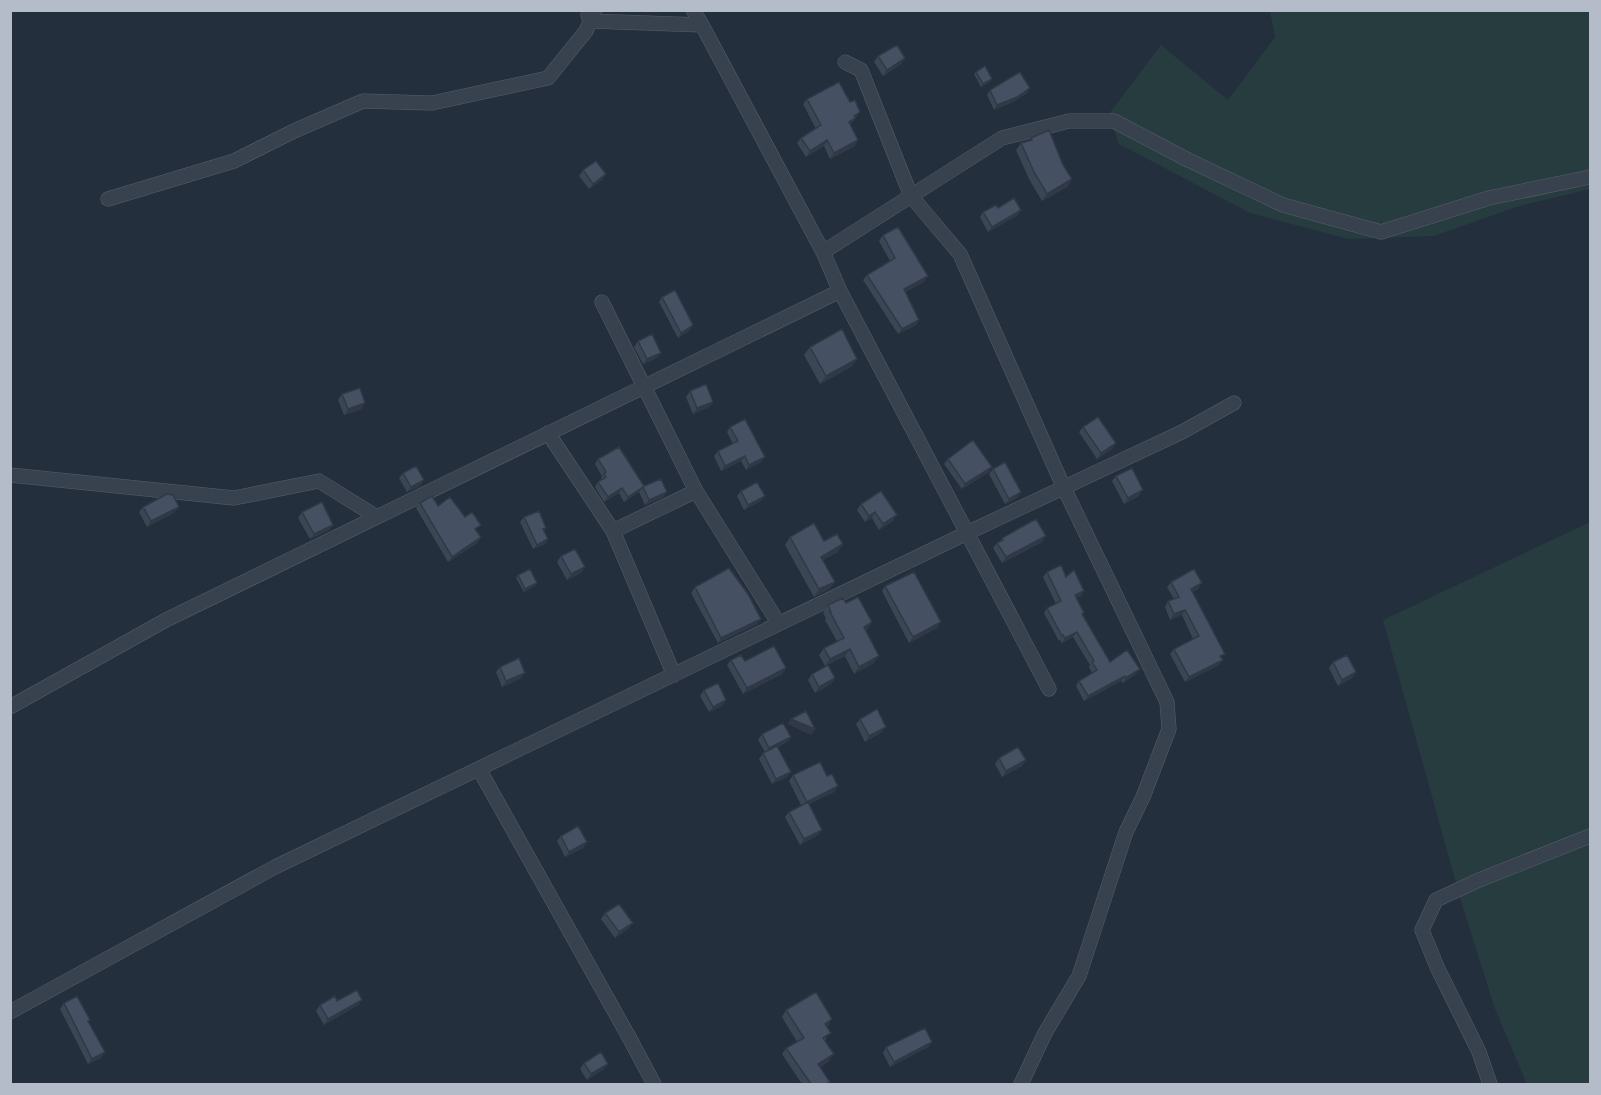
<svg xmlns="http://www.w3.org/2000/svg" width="1601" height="1095" font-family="'PT Sans Narrow',sans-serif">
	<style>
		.green { fill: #263c3f }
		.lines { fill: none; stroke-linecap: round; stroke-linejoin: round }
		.minor-casing { stroke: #565f6c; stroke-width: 15 }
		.minor { stroke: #38414e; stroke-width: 14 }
		.wall { fill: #3b4654 }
		.shaded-wall { fill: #303945 }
		.building { fill: #455162; stroke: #303945; stroke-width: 1.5 }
	</style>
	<rect width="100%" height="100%" fill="#242f3e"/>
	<path class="green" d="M1270,11H1590V189L1516,207L1434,236L1348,239L1250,213L1119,144L1109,114L1161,45L1228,100L1275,37Z
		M1590,522V1084H1527L1495,1009L1461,901L1383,620Z"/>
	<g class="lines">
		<g class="minor-casing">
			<path id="minor" d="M693,10L702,25
				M588,15L590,21L702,25L823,252
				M845,62L861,70L911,196L960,254L1064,488L1167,702L1169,729L1143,797L1126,832L1079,976L1045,1033L1021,1084
				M108,199L234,161L294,131L363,101L432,103L548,78L586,31L595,10
				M840,291L1049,689
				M548,433L613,531L696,491L602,302
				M10,475L234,498L319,481L377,517
				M696,491L779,624
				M613,531L674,675
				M10,707L166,620L840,291L823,252L1002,138L1069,121H1114L1188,160L1283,205L1381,232L1489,198L1590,177
				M479,769L630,1039L654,1084
				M10,1012L275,867L967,533L1182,432L1234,403
				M1490,1084L1479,1052L1437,967L1422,930L1436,900L1479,880L1590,836"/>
		</g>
		<use href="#minor" class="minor"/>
	</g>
	<path class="wall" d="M878,56L905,58L901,64L883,76L874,62Z
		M976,72L992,79L990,82L981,87L974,74Z
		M1030,88L1027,93L1013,102L994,110L987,95L990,90Z
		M807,99L856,118L850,125L855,146L830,159L824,146L806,157L797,143L801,138L816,129L803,104Z
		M1031,138L1063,165L1072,179L1067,187L1042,201L1029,179L1016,150L1021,143L1030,140Z
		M583,170L606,174L602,180L589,189L579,176Z
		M998,208L1021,210L1018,215L988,232L980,217L983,212Z
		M883,235L924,282L905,292L919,320L916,325L898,334L863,280L867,275L890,261L879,241Z
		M662,297L690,330L678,338L659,302Z
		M638,341L661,353L657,358L643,364L634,347Z
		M810,347L857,359L851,367L820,384L804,355Z
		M690,391L713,402L709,407L693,414L686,397Z
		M342,394L362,409L344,415L338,400Z
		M730,427L761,462L746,470L741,461L721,471L714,456L718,451L733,444L727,432Z
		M1083,427L1116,443L1112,449L1097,459L1079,432Z
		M598,459L644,486L667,492L663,497L645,505L639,492L624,502L619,493L604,502L595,487L598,482L601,480V479L602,476L595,464Z
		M948,459L992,467L989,472L962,489L944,464Z
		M993,469L1017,498L1005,504L989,474Z
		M403,473L420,486L407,492L399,478Z
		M1116,476L1139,496L1124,504L1112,481Z
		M741,491L761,501L744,510L737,496Z
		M420,503L438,506L477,531L481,537L477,543L448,562L416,508Z
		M861,504L893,521L879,530L872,518L865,522L857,510Z
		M143,507L175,512L147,527L139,512Z
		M302,512L333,525L329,530L310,539L298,518Z
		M524,517L544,531L548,539L545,544L533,549L520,522Z
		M790,537L824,541L838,552L823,560L835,582L829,589L814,597L785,545Z
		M1002,538L1042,542L1002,563L993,548L997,543L1000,541Z
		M561,556L585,567L581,573L567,580L557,562Z
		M1047,572L1066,577L1084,591L1081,596L1076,598L1084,613L1083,615L1110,662L1136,674L1123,683L1121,681L1084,701L1076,686L1079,681L1092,673L1089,667L1090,665L1073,637L1062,643L1060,640L1059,641L1044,613L1047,608L1056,604L1043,577Z
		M518,575L537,583L535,586L524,592L516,578Z
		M1171,582L1198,589L1193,592L1222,658L1219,665L1185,682L1170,654L1174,649L1193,639L1182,615L1170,620L1165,607L1168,601L1174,599L1167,587Z
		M885,586L937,628L909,643L882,591Z
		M695,587L757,624L718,643L691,593Z
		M846,603L867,630H866L874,663L854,674L845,656L825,666L819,655L824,648L837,641L825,620L826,618L823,613L828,605Z
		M731,660L786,668L782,674L743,694L727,665Z
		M1333,662L1352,678L1338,686L1329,668Z
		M500,667L521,678L502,687L496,672Z
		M812,674L835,678L831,684L815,693L808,680Z
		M704,690L726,700L722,706L709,712L700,696Z
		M860,719L882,732L865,742L856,724Z
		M762,734L791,737L787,742L778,747L787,777L772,784L759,759L763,753L765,752L758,740Z
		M999,758L1026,760L1022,766L1002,777L995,764Z
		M793,775L827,776L838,786L834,792L809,804L822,830L818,835L800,845L785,817L789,812L801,805L789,781Z
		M561,836L583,848L565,857L557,841Z
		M605,913L629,928L615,938L601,919Z
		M362,1000L358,1005L324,1025L316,1011L320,1005L337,1001Z
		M64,1003L88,1023L101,1058L88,1064L60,1009Z
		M786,1010L828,1026L827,1027L826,1040L825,1041L829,1061L820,1067L828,1084H802L782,1054L786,1048L797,1042L782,1017Z
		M932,1042L928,1047L890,1067L883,1053L886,1047Z
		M584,1063L604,1069L587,1080L580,1069Z"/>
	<path class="shaded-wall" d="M905,58L901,64L883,76L887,70Z
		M992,79L990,82L981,87L983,84Z
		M1030,88L1027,93L1013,102L994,110L997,105Z
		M860,112L851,124L845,127L854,116Z
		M827,140L824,146L806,157L810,151Z
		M858,140L855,146L830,159L834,153Z
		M606,174L602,180L589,189L593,184Z
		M1072,179L1067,187L1042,201L1047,194Z
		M1021,210L1018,215L988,232L992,227Z
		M928,276L924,282L900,295L904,289Z
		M919,320L916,325L898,334L902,329Z
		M693,325L690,330L678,338L681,333Z
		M661,353L657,358L643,364L647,359Z
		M857,359L851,367L820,384L826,376Z
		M713,402L709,407L693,414L697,408Z
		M365,403L362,409L344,415L348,409Z
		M1116,443L1112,449L1097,459L1101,453Z
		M745,456L741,461L721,471L725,466Z
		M765,457L761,462L746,470L749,465Z
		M992,467L989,472L962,489L965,484Z
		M424,480L420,486L407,492L411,487Z
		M643,487L639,492L624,502L628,497Z
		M622,488L619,493L604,502L608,497Z
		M1143,490L1139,496L1124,504L1128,498Z
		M667,492L663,497L645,505L649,500Z
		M1021,492L1017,498L1005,504L1009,499Z
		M765,496L761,501L744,510L748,505Z
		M179,507L175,512L147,527L151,521Z
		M875,512L872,518L865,522L869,516Z
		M897,515L893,521L879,530L883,524Z
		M333,525L329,530L310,539L314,534Z
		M1046,536L1042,542L1002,563L1006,557Z
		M481,537L477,543L448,562L452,557Z
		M548,539L545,544L533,549L537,545Z
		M843,544L838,552L815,564L821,557Z
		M585,567L581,573L567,580L571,574Z
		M835,582L829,589L814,597L819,589Z
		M537,583L535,586L524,592L525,589Z
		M1202,583L1198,589L1187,595L1191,589Z
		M1084,591L1081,596L1071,600L1075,595Z
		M1185,610L1182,615L1170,620L1174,614Z
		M761,619L757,624L718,643L721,638Z
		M872,622L867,630L859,634L864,627Z
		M941,622L937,628L909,643L913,637Z
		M1077,632L1073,637L1062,643L1065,638Z
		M850,649L845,656L825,666L830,659Z
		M879,656L874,663L854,674L859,667Z
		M1223,660L1219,665L1185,682L1189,677Z
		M786,668L782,674L743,694L747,688Z
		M1140,669L1136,674L1123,683L1126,678Z
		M1356,672L1352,678L1338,686L1342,680Z
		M525,673L521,678L502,687L506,681Z
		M1125,676L1121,681L1084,701L1088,696Z
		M835,678L831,684L815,693L819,687Z
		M726,700L722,706L709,712L713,707Z
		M791,719L815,729L811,735L787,724Z
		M886,727L882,732L865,742L869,736Z
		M791,737L787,742L765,753L769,748Z
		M1026,760L1022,766L1002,777L1006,771Z
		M791,772L787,777L772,784L776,779Z
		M838,786L834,792L803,807L807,802Z
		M822,830L818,835L800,845L804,839Z
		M587,842L583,848L565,857L569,852Z
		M633,923L629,928L615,938L619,932Z
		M362,1000L358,1005L324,1025L328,1019Z
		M832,1019L828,1026L820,1031L825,1024Z
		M932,1042L928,1047L890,1067L894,1062Z
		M105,1052L101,1058L88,1064L92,1059Z
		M834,1054L829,1061L814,1071L818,1064Z
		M608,1064L604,1069L587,1080L591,1074Z"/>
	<path class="building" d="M897,45L905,58L887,70L878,56Z
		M985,66L992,79L983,84L976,72Z
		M1020,72L1030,88L1017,97L997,105L990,90Z
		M839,82L850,102L855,100L860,112L854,116L855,118L849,122L858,140L834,153L827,140L810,151L801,138L821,125L807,99Z
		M1049,130L1063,165L1072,179L1047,194L1034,172L1021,143L1032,140L1031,138Z
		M596,161L606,174L593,184L583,170Z
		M1014,198L1021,210L992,227L983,212L996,205L998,208Z
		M898,227L928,276L904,289L919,320L902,329L867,275L895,258L883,235Z
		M675,290L693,325L681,333L662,297Z
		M842,329L857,359L826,376L810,347Z
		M652,334L661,353L647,359L638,341Z
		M706,384L713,402L697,408L690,391Z
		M360,388L365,403L348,409L342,394Z
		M1098,417L1116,443L1101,453L1083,427Z
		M745,419L765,457L749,465L745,456L725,466L718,451L738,441L730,427Z
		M973,440L992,467L965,484L948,459Z
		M619,447L644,486L661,479L667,492L649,500L643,487L628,497L622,488L608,497L598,482L606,477L604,474L606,472L598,459Z
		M1005,462L1021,492L1009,499L993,469Z
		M416,466L424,480L411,487L403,473Z
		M1132,468L1143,490L1128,498L1116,476Z
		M757,482L765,496L748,505L741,491Z
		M881,491L897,515L883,524L875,512L869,516L861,504Z
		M167,494L173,495L179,507L151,521L143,507Z
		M432,496L438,506L450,497L465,517L472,512L481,525L475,529L481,537L452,557L420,503Z
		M322,502L333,525L314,534L302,512Z
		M539,511L546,528L543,529L548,539L537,545L524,517Z
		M1036,519L1046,536L1006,557L997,543L1003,540L1002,538Z
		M814,523L824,541L837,534L843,544L821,557L835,582L819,589L790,537Z
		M575,549L585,567L571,574L561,556Z
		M1061,565L1066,577L1074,570L1084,591L1075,595L1084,613L1082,614L1110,662L1127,650L1140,669L1126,678L1125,676L1088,696L1079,681L1097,670L1092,662L1094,661L1077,632L1065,638L1063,635L1062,636L1047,608L1061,601L1047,572Z
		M729,568L748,594L761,619L721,638L695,587Z
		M530,569L537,583L525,589L518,575Z
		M1194,569L1202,583L1191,589L1225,654L1220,656L1223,660L1189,677L1174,649L1199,636L1185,610L1174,614L1168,601L1179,597L1171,582Z
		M914,572L941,622L913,637L885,586Z
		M858,597L872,622L864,627L879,656L859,667L850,649L830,659L824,648L844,638L830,612H831L828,605L843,598L846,603Z
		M774,646L786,668L747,688L731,660L741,655L745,661Z
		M1347,655L1356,672L1342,680L1333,662Z
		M519,658L525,673L506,681L500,667Z
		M828,665L835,678L819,687L812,674Z
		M718,683L726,700L713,707L704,690Z
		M877,709L886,727L869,736L860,719Z
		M806,711L815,729L791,719Z
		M783,723L791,737L769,748L762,734Z
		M777,746L791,772L776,779L763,753Z
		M1018,747L1026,760L1006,771L999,758Z
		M820,762L827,776L832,774L838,786L807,802L793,775Z
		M808,802L822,830L804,839L789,812Z
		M578,826L587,842L569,852L561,836Z
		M619,904L633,923L619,932L605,913Z
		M357,990L362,1000L328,1019L320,1005L335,996L337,1001Z
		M816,992L832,1019L825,1024L831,1033L823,1038L834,1054L818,1064L830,1082L826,1084H811L786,1048L804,1038L786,1010Z
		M77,996L90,1020L88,1021L105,1052L92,1059L64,1003Z
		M925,1028L932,1042L894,1062L886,1047Z
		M601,1052L608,1064L591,1074L584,1063Z"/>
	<rect width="1601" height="1095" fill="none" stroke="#b4bcc9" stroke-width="24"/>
</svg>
